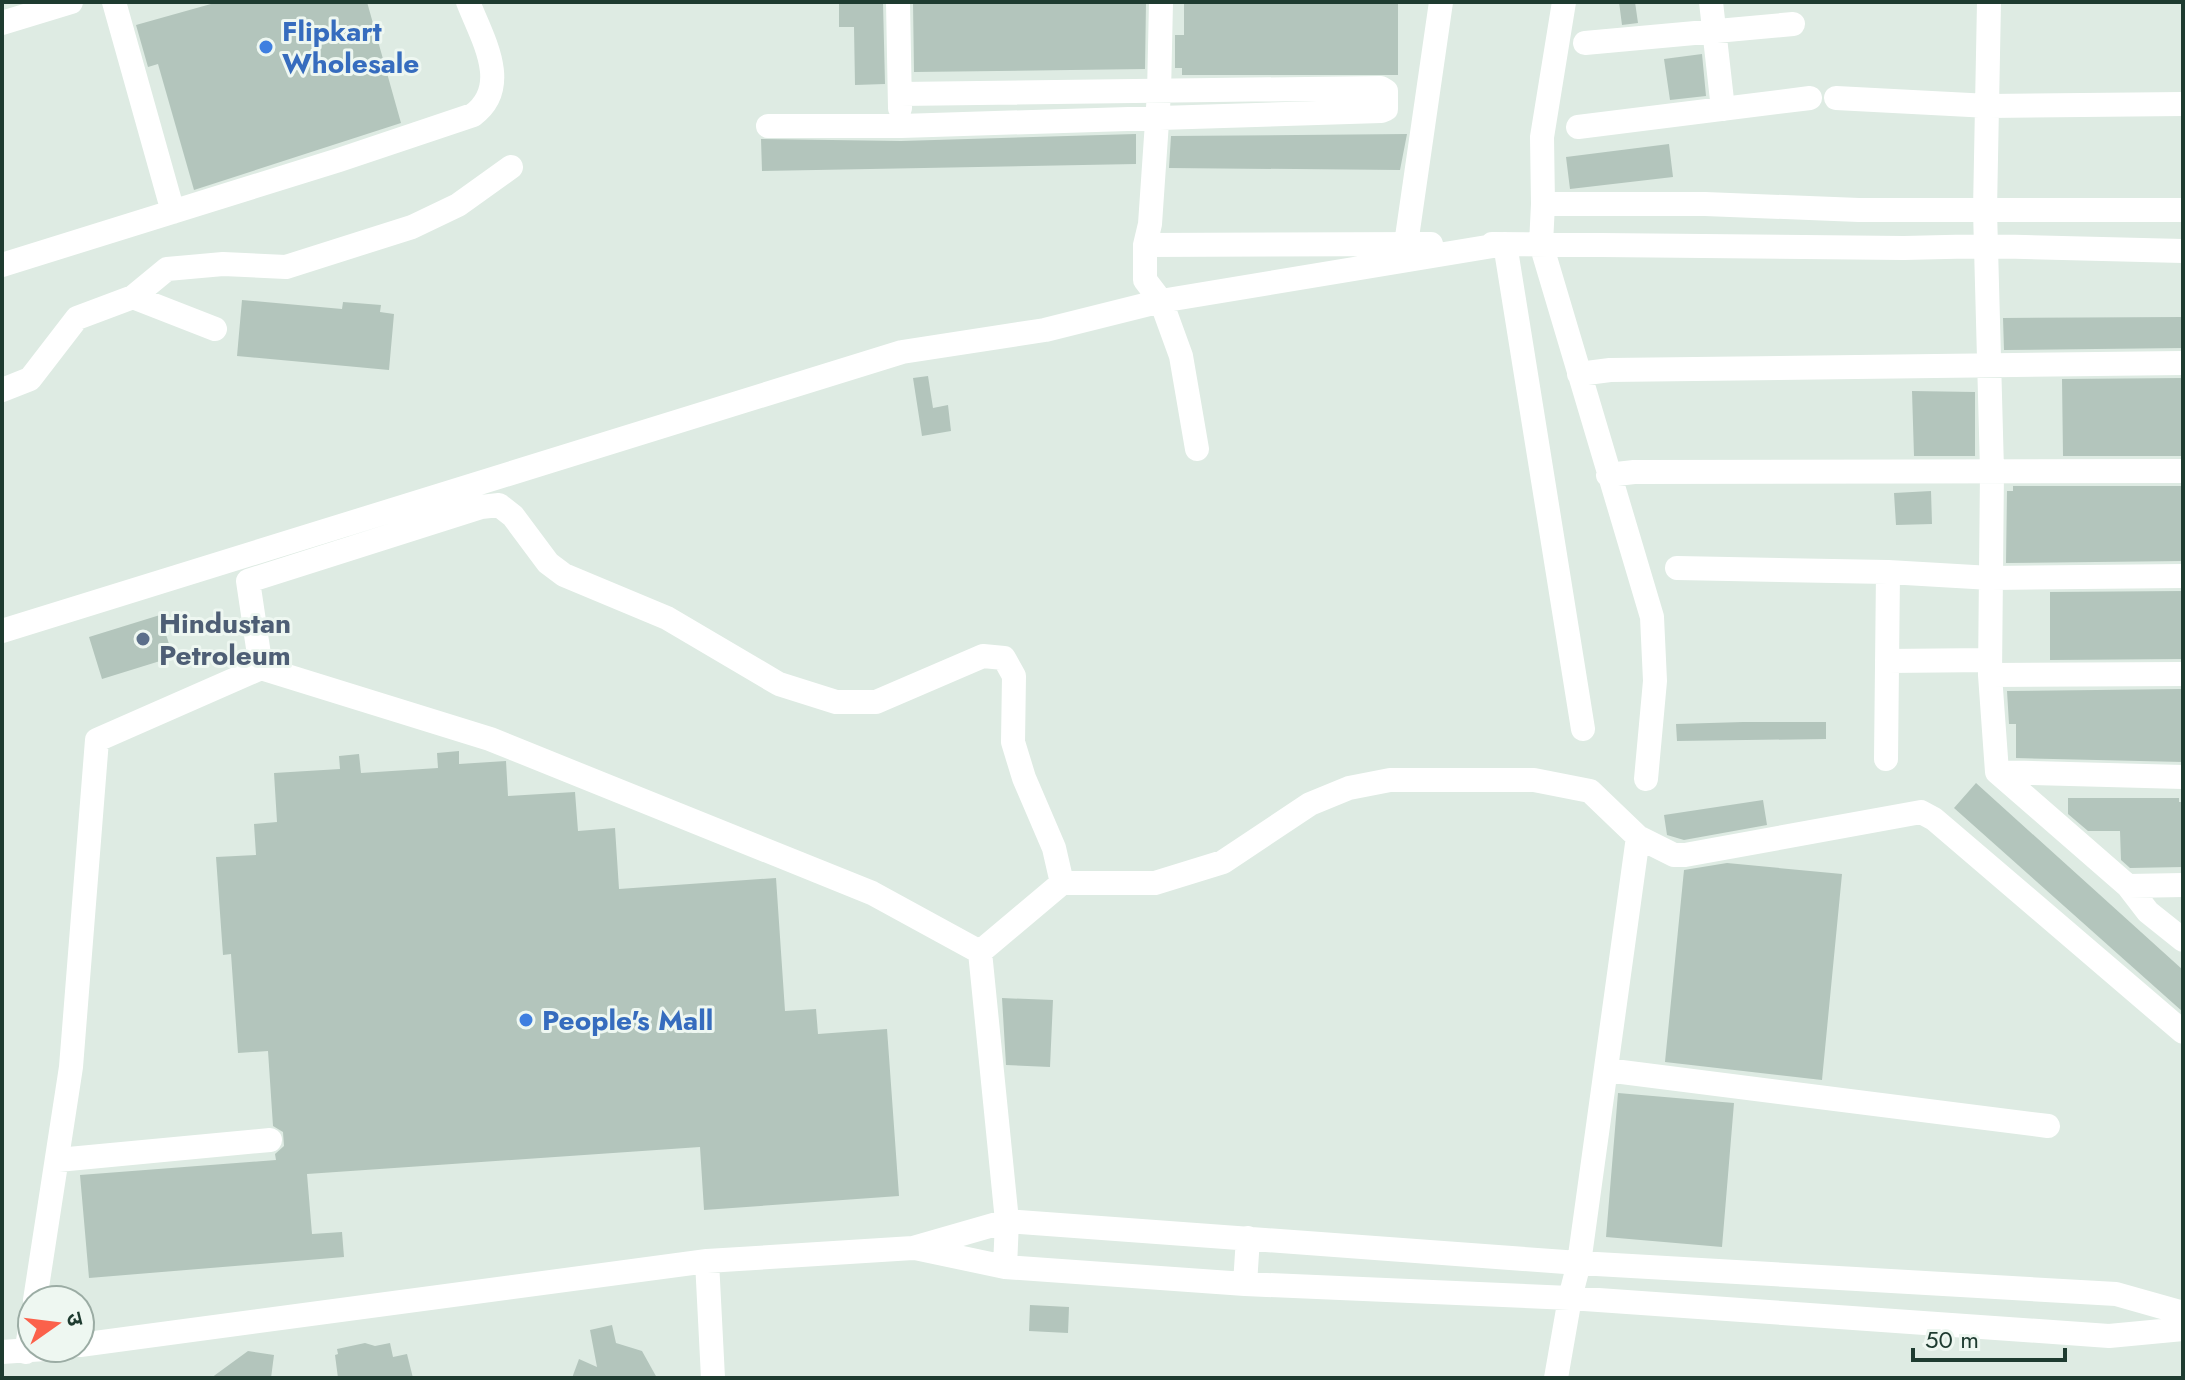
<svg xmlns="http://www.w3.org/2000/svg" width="2185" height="1380" font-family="Jost,'Noto Sans Devanagari',sans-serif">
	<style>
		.building { fill: #b3c5bc }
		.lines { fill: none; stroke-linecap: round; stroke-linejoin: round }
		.minor { stroke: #fff; stroke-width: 24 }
		.shop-dot { fill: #3f7fe0; stroke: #eef7f1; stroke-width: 3 }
		.service-dot { fill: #5c6f8a; stroke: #eef7f1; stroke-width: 3 }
		.labels { text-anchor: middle; stroke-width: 6; stroke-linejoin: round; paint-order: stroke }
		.shop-label { font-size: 28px; font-weight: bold; fill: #366cbe; stroke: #eef7f1; text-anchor: start }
		.service-label { font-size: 28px; font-weight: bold; fill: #4e5e75; stroke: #eef7f1; text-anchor: start }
	</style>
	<rect width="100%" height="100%" fill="#deebe3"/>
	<path class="building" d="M218,2H367L401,123L194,190L158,64L148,67L136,25Z
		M839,2H883L885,84L855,85L854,27H839Z
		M913,2H1146L1145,69L914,72Z
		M1184,2H1398V75H1182V68H1175V35H1184Z
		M1619,2H1635L1638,23L1622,25Z
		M1702,54L1706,96L1670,100L1664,59Z
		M1136,134V164L762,171L761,139L901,141Z
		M1407,134L1400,170L1169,168L1171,136Z
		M1669,144L1673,177L1570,189L1566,157Z
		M242,300L342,309L343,302L381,305L380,312L394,314L389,370L237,356Z
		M2183,317V348L2004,350L2003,318Z
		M928,376L933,408L948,405L951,431L922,436L913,378Z
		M2183,378V456H2063L2062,379Z
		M1912,391L1975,392V456H1914Z
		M2013,486H2183V561L2006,563L2007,491H2013Z
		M1931,491L1932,524L1896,525L1894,493Z
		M2183,591V659L2050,660V592Z
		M160,615L173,657L102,679L89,637Z
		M2183,689V762L2016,758V724H2009L2007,691Z
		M1743,722H1826V739L1677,741L1676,724Z
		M459,751V764L506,761L508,796L575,792L578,831L615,828L619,889L776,878L785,1011L816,1009L818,1034L887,1029L899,1196L704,1210L700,1147L307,1174L312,1234L342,1232L344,1257L89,1278L80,1175L276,1160L275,1154L284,1146L283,1132L273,1126L268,1051L238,1053L231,954L223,955L216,857L256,855L254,824L277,822L274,773L340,769L339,756L359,754L361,773L438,768L437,753Z
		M1976,783L2183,970V1012L1954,808Z
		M2068,798H2179V802H2183V867L2130,868L2121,860L2120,831H2088L2068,814Z
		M1763,800L1767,825L1684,840L1667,835L1664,815Z
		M1727,863L1842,874L1822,1080L1665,1062L1684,870Z
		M1002,998L1053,1000L1050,1067L1006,1065Z
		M1618,1093L1734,1103L1722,1247L1606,1237Z
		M1030,1305L1069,1307L1068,1333L1029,1331Z
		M612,1325L616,1343L642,1351L657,1378H572L579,1359L597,1367L590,1330Z
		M365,1343L375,1346L390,1343L393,1357L407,1354L413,1378H338L335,1355L338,1354L337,1349Z
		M248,1351L274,1355L271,1378H211Z"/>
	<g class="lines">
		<path class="minor" d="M114,2L173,212
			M898,2L900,108
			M1161,2L1159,93L1150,224L1145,245V280L1161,301L1181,356L1197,449
			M1564,2L1542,137L1543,204L1541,244L1652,617L1655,681L1646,779
			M1711,2L1723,109
			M1989,2L1985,210L1992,470L1990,675L1997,772L2128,886L2148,912L2183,940
			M2,23L71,2
			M1585,43L1793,24
			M1836,98L1989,106L2183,104
			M768,126H901L1381,111L1386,109V91L1381,88L900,94
			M1578,127L1810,98
			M1543,204H1705L1859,210H2183
			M1406,244L1441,2
			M1492,244L1904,248L1987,246L2183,251
			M1145,245L1431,244
			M2,265L339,160L473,115C512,86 482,38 468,2
			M133,297L215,329
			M1579,374L1610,370L2183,363
			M2,390L30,379L77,318L133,297L167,269L223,264L286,267L412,227L458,205L511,167
			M1608,475L1634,472L2183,471
			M1677,568L1888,572L1991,578L2183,576
			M2,631L902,352L1045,330L1161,301L1505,244L1583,729
			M1887,661L1990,660
			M261,668L248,581L481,507L499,505L513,516L548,563L564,575L667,618L779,684L836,702H876L983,656L1004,658L1014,676L1013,742L1024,778L1054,848L1062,883L980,952
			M1990,675L2183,674
			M1886,759L1888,572
			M1997,772L2183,777
			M1062,883H1155L1223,862L1310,804L1349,788L1390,780H1534L1590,791L1638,837L1674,855H1685L1921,812L1934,819L2183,1032
			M2128,886L2183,885
			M1606,1070L2048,1126
			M58,1160L270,1140
			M915,1248L1005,1267L1245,1284L1570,1298L2109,1336L2183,1329
			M707,1261L713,1378
			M1245,1284L1248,1238
			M35,1300L71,1067L97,740L261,668L490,739L872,893L980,952L1007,1221L1005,1267
			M80,1345L707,1261L913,1248L1007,1221L1579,1263L2116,1294L2183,1313
			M2,1352L59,1348
			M26,1352L32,1318
			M1556,1378L1570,1298L1579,1263L1638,837"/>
	</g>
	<g class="shop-dot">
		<circle cx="266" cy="47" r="8"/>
		<circle cx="526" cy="1020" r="8"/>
	</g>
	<circle class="service-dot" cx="143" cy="639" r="8"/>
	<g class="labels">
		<g class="shop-label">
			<text x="282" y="41">Flipkart<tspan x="282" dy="32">Wholesale</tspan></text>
			<text x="542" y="1030">People's Mall</text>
		</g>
		<g class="service-label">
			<text x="159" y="633">Hindustan<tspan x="159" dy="32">Petroleum</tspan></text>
		</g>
	</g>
	<rect width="2185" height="1380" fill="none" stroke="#1e3b30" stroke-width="8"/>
	<g transform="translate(56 1324) rotate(76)"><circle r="38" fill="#eef7f1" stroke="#9baca4" stroke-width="2"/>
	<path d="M0-6L14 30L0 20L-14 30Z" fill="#fb614b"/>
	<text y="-12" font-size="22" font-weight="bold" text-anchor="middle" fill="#1e3b30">उ</text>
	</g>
	<path d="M1913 1348v12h152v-12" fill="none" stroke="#1e3b30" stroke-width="4"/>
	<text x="1925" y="1348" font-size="24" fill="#1e3b30" stroke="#eef7f1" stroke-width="6" paint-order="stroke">50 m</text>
</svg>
